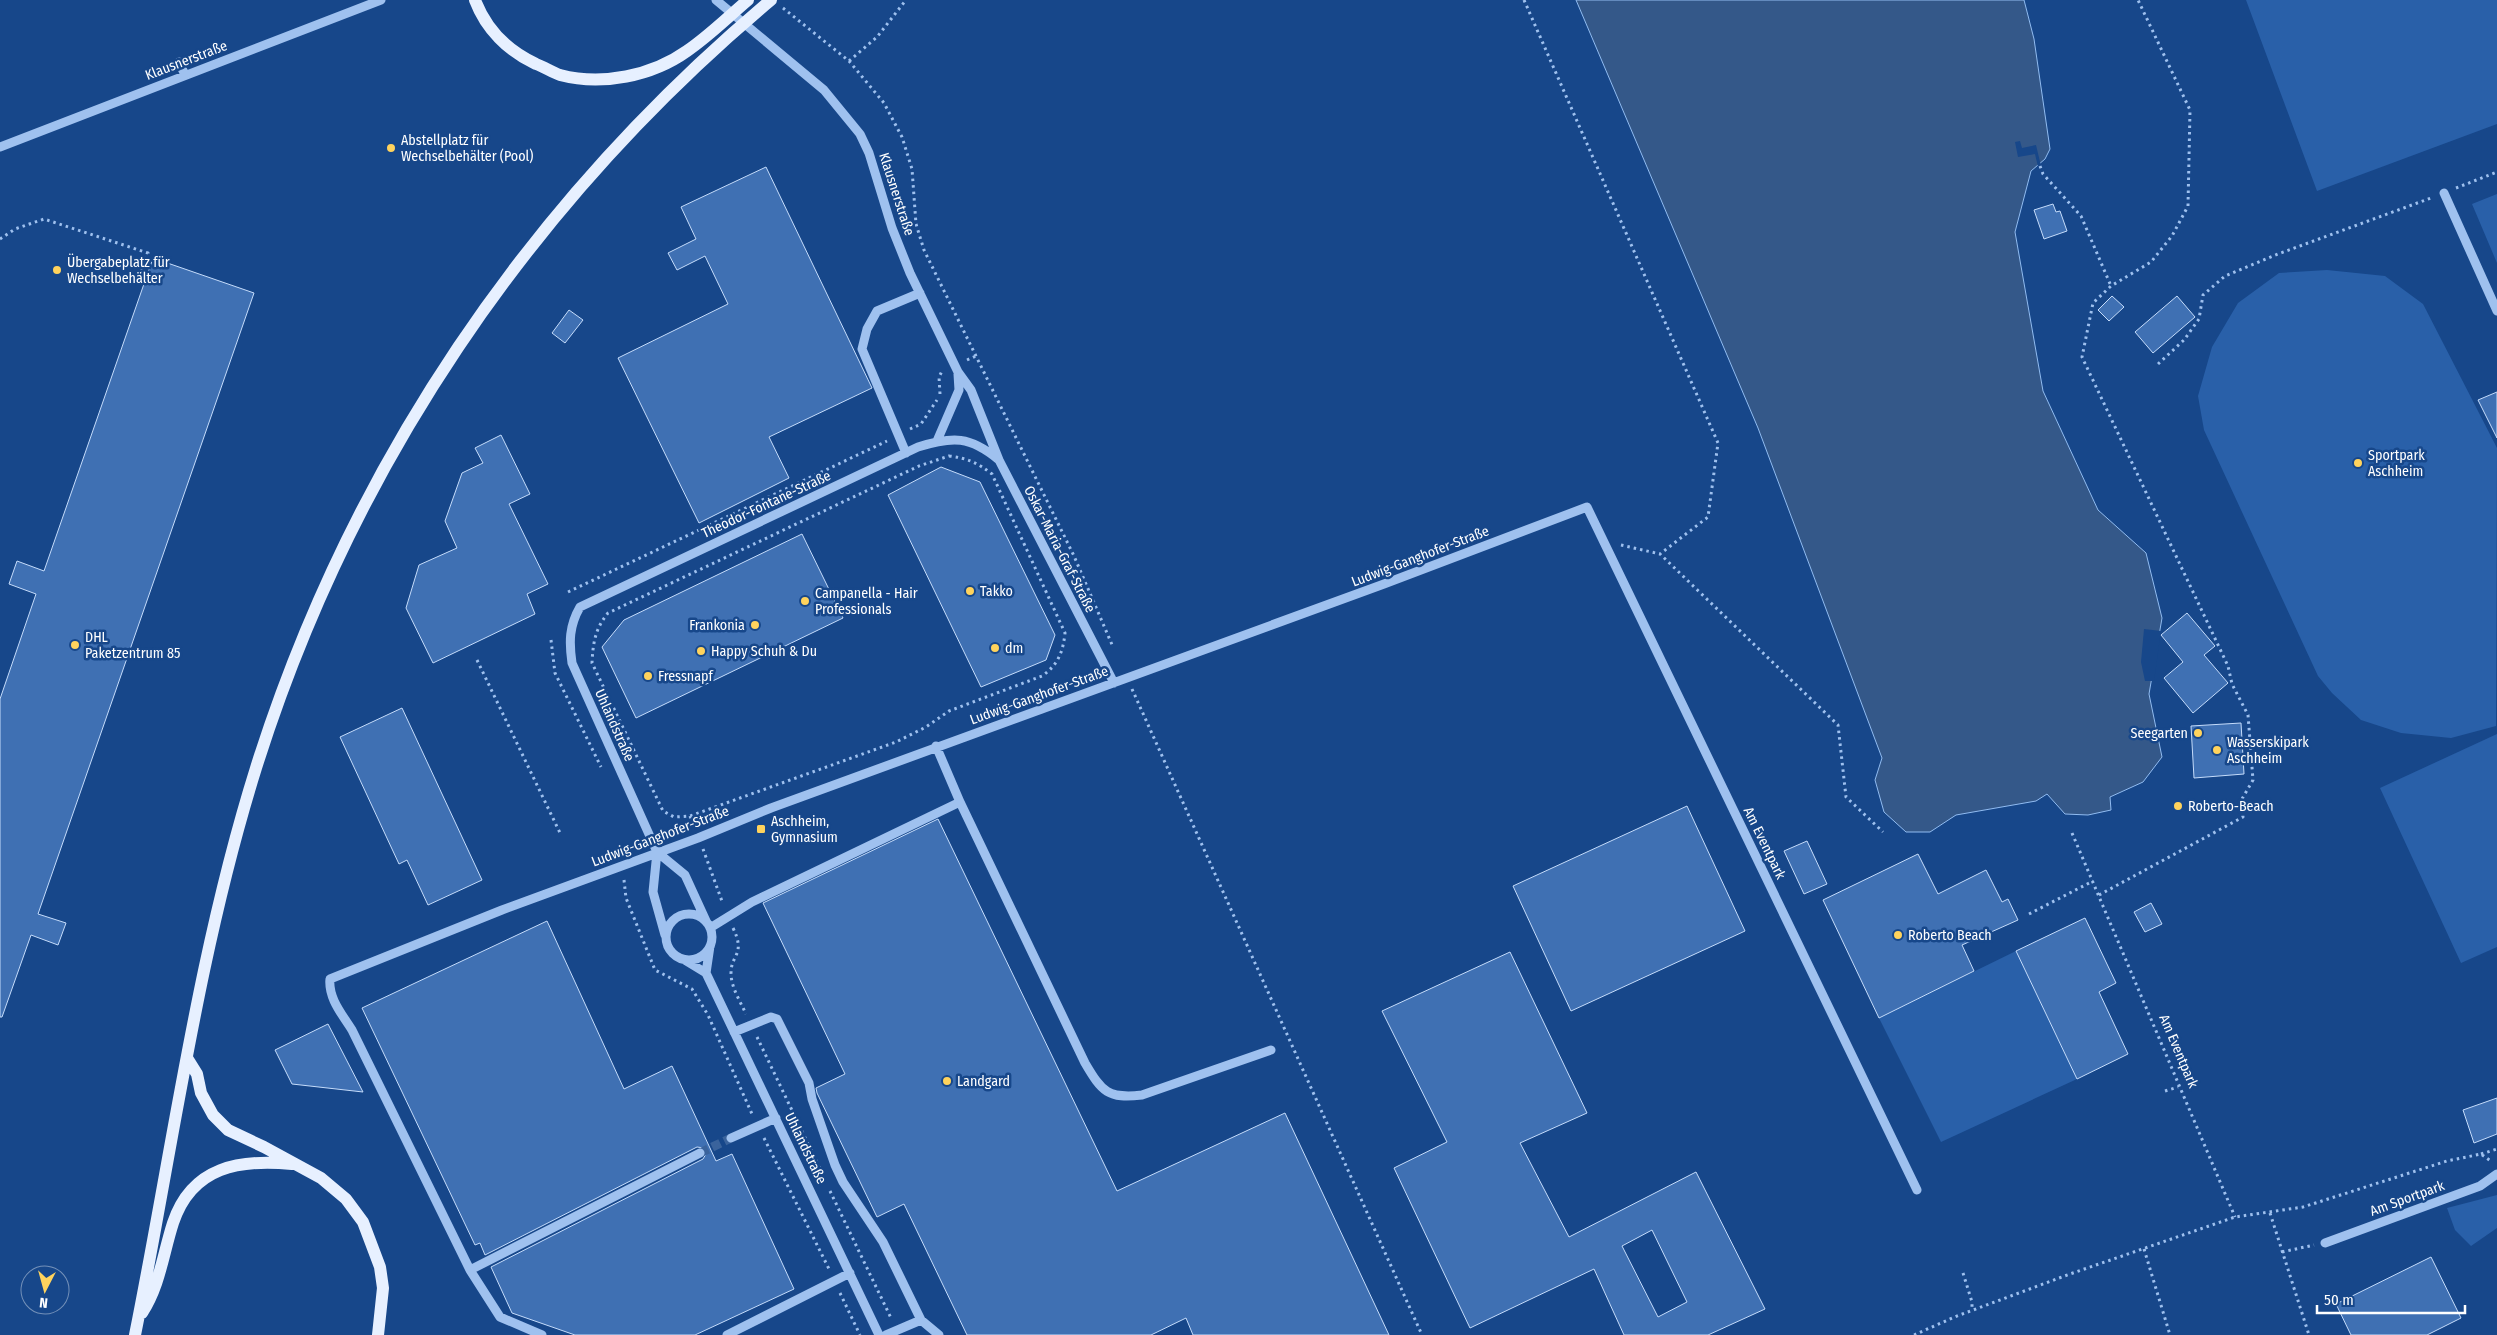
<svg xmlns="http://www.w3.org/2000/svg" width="2497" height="1335" font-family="'Fira Sans Condensed',sans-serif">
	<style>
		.green { fill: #2960a9 }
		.water { fill: #345889; stroke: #91bcf1 }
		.pier { fill: #17478a }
		.building { fill: #3f70b3; stroke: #c5dcfb; fill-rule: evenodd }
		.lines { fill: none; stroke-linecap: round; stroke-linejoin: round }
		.minor-tunnel { stroke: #3a639c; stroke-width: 9; stroke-dasharray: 9 4.5; stroke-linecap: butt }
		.path { stroke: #9fc1ef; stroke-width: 3; stroke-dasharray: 2.5 4; stroke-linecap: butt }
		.minor { stroke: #9fc1ef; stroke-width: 9 }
		.major { stroke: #e7f0ff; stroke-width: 12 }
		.poi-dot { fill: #ffd35d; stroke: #17478a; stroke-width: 2 }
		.labels { text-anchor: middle; stroke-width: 5; stroke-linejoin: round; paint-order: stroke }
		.street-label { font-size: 14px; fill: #fff; stroke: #17478a }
		.poi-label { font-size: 14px; fill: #fff; stroke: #17478a; text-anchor: start }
	</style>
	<rect width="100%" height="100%" fill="#17478a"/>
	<path class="green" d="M2246,0H2497V124L2317,191Z
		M2497,194V263L2472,204Z
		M2327,270L2385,276L2423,304L2497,448L2496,726L2451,738L2401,733L2361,720L2332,693L2318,676L2204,430L2198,396L2212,347L2238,303L2279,273Z
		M2497,734V947L2461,963L2380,788Z
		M2016,951L2077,1079L1941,1142L1879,1018Z
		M2497,1195V1228L2471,1246L2455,1230L2447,1208Z"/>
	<path class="water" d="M1576,0H2024L2034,39L2050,149L2045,159L2031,171L2015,232L2043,391L2098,510L2146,553L2162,618L2149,694L2162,757L2143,782L2110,797L2111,810L2088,815L2065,814L2047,794L2036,801L1956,815L1930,832H1906L1884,812L1875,780L1882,758L1758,428Z"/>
	<path class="pier" d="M2020,141L2022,148L2036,145L2041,166L2038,167L2035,154L2018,157L2015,142Z
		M2144,629L2161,631L2154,681H2145L2141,662Z"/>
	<path class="building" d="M766,167L872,388L769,437L789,478L699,523L618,358L728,304L705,256L677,270L668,253L696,239L681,207Z
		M2053,204L2056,212L2060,211L2067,231L2044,239L2034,210Z
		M153,258L254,293L38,914L66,923L58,945L31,935L2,1017H0V699L36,594L9,584L17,561L44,571Z
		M2112,296L2124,307L2109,321L2098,310Z
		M2177,296L2195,317L2153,353L2135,332Z
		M569,310L583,320L565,343L552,333Z
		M2497,392V438L2478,400Z
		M501,435L530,494L509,504L548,584L527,594L535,614L433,663L406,608L419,565L457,548L445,521L462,473L483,463L475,448Z
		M941,467L980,482L1055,635L1046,660L981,687L888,495Z
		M802,534L843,618L636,718L602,647L624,620Z
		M2187,613L2215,646L2204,655L2228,683L2193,713L2164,678L2183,662L2161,635Z
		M402,708L482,880L428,905L407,860L399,864L340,737Z
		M2241,723L2244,774L2194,778L2191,726Z
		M1687,806L1745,931L1571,1011L1513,886Z
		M938,819L1117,1191L1285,1113L1389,1335H1193L1186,1318L1151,1335H967L904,1204L877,1217L817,1093L816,1088L845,1074L763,903Z
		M1807,841L1827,884L1804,894L1784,851Z
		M1918,854L1938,894L1986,870L2002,902L2008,899L2018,920L1962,945L1974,971L1879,1018L1823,900Z
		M2151,903L2162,924L2145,932L2134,912Z
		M2085,918L2116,983L2099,992L2128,1054L2077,1079L2016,951Z
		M547,921L624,1089L672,1066L716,1161L732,1154L794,1289L695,1335H575L512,1313L491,1267L703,1159L706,1154L704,1148L697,1147L485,1255L480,1243L475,1245L362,1008Z
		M1510,952L1587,1113L1520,1143L1569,1237L1696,1172L1765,1309L1708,1335H1624L1594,1269L1470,1328L1394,1168L1447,1142L1382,1011ZM1652,1230L1687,1302L1658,1317L1622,1246Z
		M328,1024L363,1092L292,1084L275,1050Z
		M2497,1098V1134L2474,1143L2463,1110Z
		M2431,1257L2461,1318L2427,1335H2351L2336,1304Z"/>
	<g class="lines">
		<path class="minor-tunnel" d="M700,1153L731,1138"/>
		<path class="path" d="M1524,0L1718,443L1708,517L1660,554
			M783,8L849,61L884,103L902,137L912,169L916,224L924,250L1074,556L1113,647
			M849,61L877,37L906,0
			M2040,166L2043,174L2081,216L2111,286
			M2456,188L2497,172
			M0,239L15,229L44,219L148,253L140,276L146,278
			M967,360L978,355
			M2158,364L2184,340L2199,319L2203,295L2225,276L2278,254L2431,198
			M940,394L939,377L943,369
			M910,429L921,424L937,400
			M949,456C967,458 978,463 992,474L1065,633C1063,652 1058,665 1042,676L949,711L926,727L896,742L690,816L674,817L663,811L592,663C593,643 595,629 608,613L919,466Z
			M1621,545L1660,554L1838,725L1846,797L1883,832
			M568,592L887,441
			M551,640L555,673L601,767
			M477,660L561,835
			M1132,689L1422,1335
			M690,816L694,827
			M2072,833L2235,1217
			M703,849L723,904
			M624,880L626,898L655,970L692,989L708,1015L752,1114
			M2099,895L2243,817L2242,799L2253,780L2248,715L2232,684L2228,666L2082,357L2093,303L2111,286L2151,262L2172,236L2188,206L2190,110L2138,0
			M2029,914L2093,881
			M733,928C746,955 731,954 731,973C731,987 740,1001 746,1014
			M757,1037L820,1169
			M2165,1091L2178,1087
			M764,1138L829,1269
			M2481,1154L2497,1149
			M830,1191L891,1318
			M2270,1213L2309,1335
			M2144,1249L2170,1335
			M2282,1252L2314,1245
			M1963,1273L1972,1302V1310
			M840,1293L860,1335
			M1914,1335L1957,1316L2070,1274L2235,1217L2303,1207L2447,1161L2481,1154L2492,1162"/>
		<path class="minor" d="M716,0L824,90L860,134L869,153L892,228L910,273L958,372L971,390L999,460
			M179,62L185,75
			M0,147L381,0
			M2444,193L2497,311
			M937,441L959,390L958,374
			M906,453L862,349L867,329L877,311L920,293
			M936,746L960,802L1085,1063C1102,1092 1108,1099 1142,1095L1271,1050
			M657,852L653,892L665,935
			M666 937a23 23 0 1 1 46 0a23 23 0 1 1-46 0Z
			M707,923L685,875L657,852L572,663C569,642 569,626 580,607L918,447C953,436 970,436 999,460L1114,683
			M710,928L752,902L960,802
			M683,959L706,973L879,1335
			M706,973L710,946
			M734,1032L771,1017L777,1019L809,1083L812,1099L835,1165L843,1182L883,1242L921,1320L886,1335
			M731,1138L776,1118
			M2325,1243L2480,1186L2497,1174
			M470,1270L700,1153
			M921,1320L939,1335
			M542,1335L500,1317L470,1270L352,1030C342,1014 328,998 330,979L502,910L698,838L771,808L1384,584L1587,507L1917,1190
			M727,1335L850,1273"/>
		<path class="major" d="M475,0C486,29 508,51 536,64C544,67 552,72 560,75C602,86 652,76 687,51C709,36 728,17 748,0
			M187,1058L197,1074L201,1093L213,1115L228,1130L264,1147L321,1178L346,1199L363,1222L380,1267L383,1288L378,1335
			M142,1313C160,1285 163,1254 173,1223C192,1166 240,1159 292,1164
			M135,1335C173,1146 198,953 256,768C351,466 529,203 771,0"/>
	</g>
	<g class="poi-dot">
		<circle cx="391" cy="148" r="5"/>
		<circle cx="57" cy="270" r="5"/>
		<circle cx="2358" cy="463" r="5"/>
		<circle cx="970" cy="591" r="5"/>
		<circle cx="805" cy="601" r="5"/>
		<circle cx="755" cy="625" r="5"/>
		<circle cx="75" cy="645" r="5"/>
		<circle cx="995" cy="648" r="5"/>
		<circle cx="701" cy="651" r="5"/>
		<circle cx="648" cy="676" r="5"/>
		<circle cx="2198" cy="733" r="5"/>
		<circle cx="2217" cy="750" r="5"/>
		<circle cx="2178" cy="806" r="5"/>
		<rect x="756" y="824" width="10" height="10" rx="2.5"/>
		<circle cx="1898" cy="935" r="5"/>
		<circle cx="947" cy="1081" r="5"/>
	</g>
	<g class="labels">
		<g class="street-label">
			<text transform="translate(186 60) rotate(-21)" y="5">Klausnerstraße</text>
			<text transform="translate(897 194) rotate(72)" y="5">Klausnerstraße</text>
			<text transform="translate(766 504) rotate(-25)" y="5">Theodor-Fontane-Straße</text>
			<text transform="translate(1060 549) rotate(63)" y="5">Oskar-Maria-Graf-Straße</text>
			<text transform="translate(1420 556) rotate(-21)" y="5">Ludwig-Ganghofer-Straße</text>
			<text transform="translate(1039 695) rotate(-20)" y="5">Ludwig-Ganghofer-Straße</text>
			<text transform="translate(615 725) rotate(66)" y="5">Uhlandstraße</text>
			<text transform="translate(660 836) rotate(-21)" y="5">Ludwig-Ganghofer-Straße</text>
			<text transform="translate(1765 843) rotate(64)" y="5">Am Eventpark</text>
			<text transform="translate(2179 1051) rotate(67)" y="5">Am Eventpark</text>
			<text transform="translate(806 1148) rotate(64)" y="5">Uhlandstraße</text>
			<text transform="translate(2407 1198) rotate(-20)" y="5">Am Sportpark</text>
		</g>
		<g class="poi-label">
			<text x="401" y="145">Abstellplatz für<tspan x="401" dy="16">Wechselbehälter (Pool)</tspan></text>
			<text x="67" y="267">Übergabeplatz für<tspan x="67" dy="16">Wechselbehälter</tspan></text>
			<text x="2368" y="460">Sportpark<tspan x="2368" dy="16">Aschheim</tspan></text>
			<text x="980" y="596">Takko</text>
			<text x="815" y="598">Campanella - Hair<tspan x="815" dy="16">Professionals</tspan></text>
			<text x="745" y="630" text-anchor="end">Frankonia</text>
			<text x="85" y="642">DHL<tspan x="85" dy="16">Paketzentrum 85</tspan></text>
			<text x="1005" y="653">dm</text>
			<text x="711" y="656">Happy Schuh &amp; Du</text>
			<text x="658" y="681">Fressnapf</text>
			<text x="2188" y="738" text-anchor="end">Seegarten</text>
			<text x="2227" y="747">Wasserskipark<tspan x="2227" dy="16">Aschheim</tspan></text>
			<text x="2188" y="811">Roberto-Beach</text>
			<text x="771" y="826">Aschheim,<tspan x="771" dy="16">Gymnasium</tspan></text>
			<text x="1908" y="940">Roberto Beach</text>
			<text x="957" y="1086">Landgard</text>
		</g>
	</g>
	<g transform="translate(45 1290) rotate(186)"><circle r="24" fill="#17478a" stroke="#7491b9"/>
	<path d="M0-4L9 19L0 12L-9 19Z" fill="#ffd35d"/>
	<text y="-8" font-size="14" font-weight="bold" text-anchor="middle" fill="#ffffff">N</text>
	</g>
	<path d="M2317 1305v8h148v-8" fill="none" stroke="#ffffff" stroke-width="2.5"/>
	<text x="2324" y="1305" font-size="15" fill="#ffffff" stroke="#17478a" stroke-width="4" paint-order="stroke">50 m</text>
</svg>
